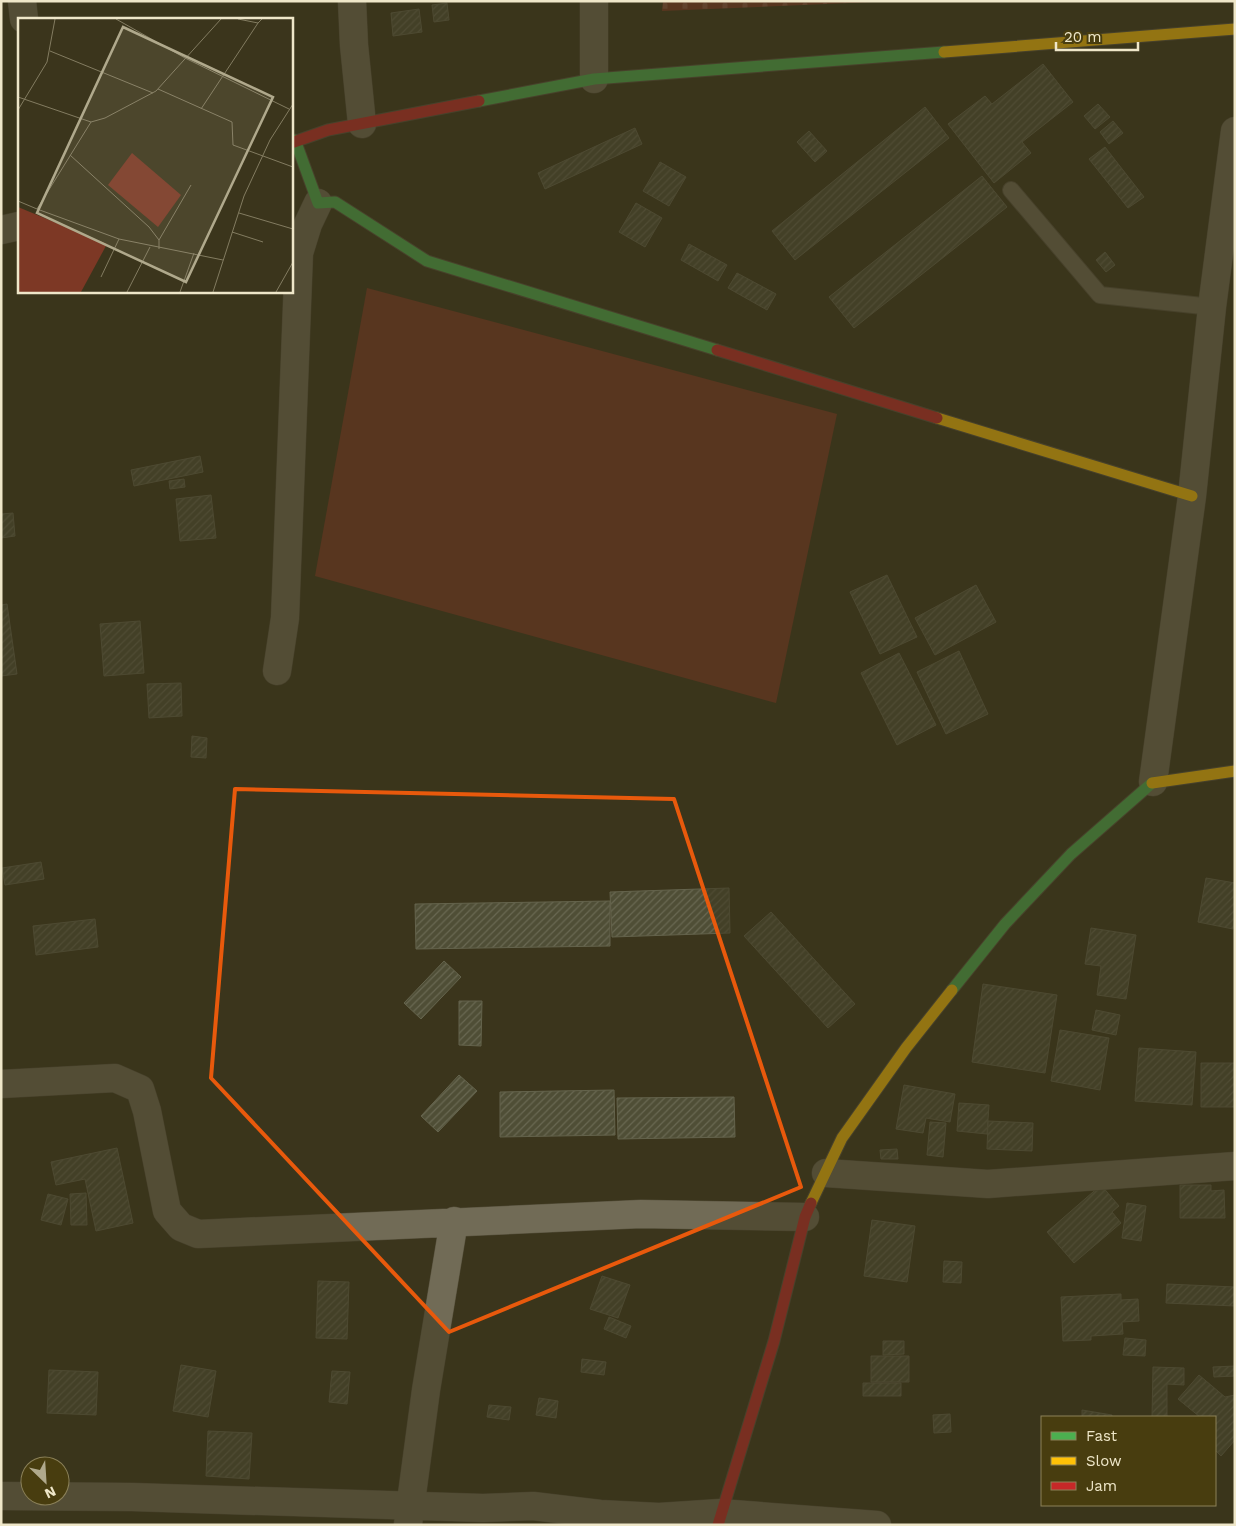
<svg xmlns="http://www.w3.org/2000/svg" width="1236" height="1526" font-family="'Work Sans',sans-serif">
	<style>
		.cemetery { fill: url(#cemetery-stones) }
		.garden { fill: #7d3825 }
		.building { fill: url(#building-hatch); stroke: #64634c }
		.lines { fill: none; stroke-linecap: round; stroke-linejoin: round }
		.lane-casing { stroke: #57513d; stroke-width: 18 }
		.street-casing { stroke: #57513d; stroke-width: 29 }
		.fast-casing { stroke: #57513d; stroke-width: 13 }
		.slow-casing { stroke: #57513d; stroke-width: 13 }
		.jam-casing { stroke: #57513d; stroke-width: 13 }
		.lane { stroke: #716b56; stroke-width: 16 }
		.street { stroke: #716b56; stroke-width: 28 }
		.fast { stroke: #4caf50; stroke-width: 11 }
		.slow { stroke: #ffc107; stroke-width: 11 }
		.jam { stroke: #c62828; stroke-width: 11 }
		.marked { fill: none; stroke: #e8590c; stroke-width: 4; stroke-linejoin: round }
		.inset-road { fill: none; stroke: #837c61; stroke-width: 1 }
		.view { fill: #b0a98c; fill-opacity: 0.15; stroke: #b0a98c; stroke-width: 2.5 }
		.inset-edge { fill: none; stroke: #efe7c9; stroke-width: 2.5 }
	</style>
	<defs>
		<pattern id="cemetery-stones" width="16" height="16" patternUnits="userSpaceOnUse" patternTransform="scale(1.25)"><rect width="16" height="16" fill="#7d3825"/><path d="M2 7V4a2 2 0 0 1 4 0v3zM10 15v-3a2 2 0 0 1 4 0v3z" fill="#905543"/></pattern>
		<pattern id="building-hatch" width="6" height="6" patternUnits="userSpaceOnUse" patternTransform="scale(1.25)"><rect width="6" height="6" fill="#4f4e36"/><path d="M-1 1l2-2M0 6l6-6M5 7l2-2" fill="none" stroke="#696852"/></pattern>
	</defs>
	<rect width="100%" height="100%" fill="#3b351c"/>
	<path class="cemetery" d="M663,1H896L662,11Z"/>
	<path class="garden" d="M367,288L837,414L776,703L315,576Z"/>
	<path class="building" d="M447,3L449,20L434,22L432,5Z
		M419,9L422,32L393,36L391,13Z
		M1043,64L1073,102L1022,142L1031,153L994,183L948,124L985,96L992,104Z
		M1098,104L1110,117L1095,129L1084,116Z
		M925,107L949,138L795,260L772,231Z
		M1113,121L1123,133L1109,144L1100,132Z
		M635,128L642,144L545,189L538,173Z
		M809,131L827,151L815,162L797,142Z
		M1105,147L1144,197L1128,208L1089,159Z
		M660,162L686,177L669,206L643,191Z
		M982,176L1007,207L854,328L829,297Z
		M636,203L662,218L645,247L619,232Z
		M689,244L727,265L718,281L681,260Z
		M1105,252L1115,265L1106,272L1096,260Z
		M737,273L776,294L767,310L728,288Z
		M200,456L203,472L134,486L131,470Z
		M184,479L185,487L170,489L169,481Z
		M211,495L216,538L180,541L176,499Z
		M13,513L15,536L1,538V514Z
		M887,575L917,637L880,654L850,592Z
		M976,585L996,622L935,655L915,618Z
		M7,604L17,674L1,676V605Z
		M140,621L144,673L104,676L100,624Z
		M959,651L988,714L946,734L917,672Z
		M899,653L936,725L897,745L861,673Z
		M181,683L182,716L149,718L147,684Z
		M192,736L207,738L206,758L191,757Z
		M41,862L44,879L5,885L2,868Z
		M1206,878L1235,883V918L1233,929L1198,922Z
		M729,888L730,933L612,937L610,892Z
		M610,901V946L416,949L415,904Z
		M771,912L855,1004L828,1028L744,936Z
		M95,919L98,947L36,955L33,926Z
		M1091,928L1136,935L1126,999L1097,995L1101,966L1085,964Z
		M444,961L461,977L421,1019L404,1003Z
		M983,984L1057,995L1045,1073L972,1062Z
		M459,1001H482L481,1046L459,1045Z
		M1096,1010L1120,1015L1116,1035L1092,1030Z
		M1060,1030L1109,1038L1100,1090L1051,1081Z
		M1139,1048L1196,1052L1192,1105L1135,1101Z
		M1201,1063H1235V1107H1201Z
		M459,1075L477,1091L438,1132L421,1116Z
		M904,1085L955,1094L950,1122L926,1118L923,1133L896,1129Z
		M614,1090L615,1135L500,1137V1092Z
		M734,1097L735,1137L618,1139L617,1098Z
		M959,1103L989,1105L987,1134L957,1131Z
		M988,1121L1033,1123L1032,1151L987,1149Z
		M930,1122L946,1123L943,1157L927,1155Z
		M117,1148L133,1223L96,1231L85,1179L56,1185L51,1162Z
		M897,1149L898,1159H881L880,1150Z
		M1101,1185L1119,1206L1112,1212L1121,1223L1074,1263L1047,1232Z
		M1180,1185H1211V1191L1224,1190L1225,1218H1180Z
		M86,1193L87,1225H71L70,1194Z
		M48,1194L68,1199L61,1225L41,1220Z
		M1127,1203L1146,1206L1141,1241L1122,1238Z
		M872,1220L915,1226L907,1282L864,1276Z
		M944,1261L962,1262L961,1283L943,1282Z
		M602,1276L630,1285L618,1318L590,1309Z
		M318,1281L349,1282L347,1339L316,1338Z
		M1167,1284L1235,1287V1306L1166,1303Z
		M1121,1294V1300L1138,1299L1139,1321L1122,1322L1123,1334L1091,1336V1340L1063,1341L1061,1297Z
		M609,1317L631,1326L626,1338L604,1329Z
		M1125,1338L1146,1340L1145,1356L1123,1355Z
		M883,1341H904V1354L883,1355Z
		M871,1356H909V1382H871Z
		M582,1359L606,1362L604,1375L581,1372Z
		M181,1365L216,1371L208,1417L173,1411Z
		M1235,1366V1376L1214,1377L1213,1367Z
		M1153,1367L1184,1368V1385L1167,1384V1417H1152Z
		M49,1370L98,1372L96,1415L47,1413Z
		M332,1371L350,1372L347,1404L329,1402Z
		M1199,1375L1225,1397L1235,1395V1440L1221,1456L1215,1450V1417H1200L1178,1399Z
		M863,1383H901V1396H863Z
		M539,1398L558,1401L556,1418L536,1415Z
		M489,1405L511,1407L509,1420L487,1417Z
		M1082,1410L1112,1415V1417H1082Z
		M950,1414L951,1432L934,1433L933,1415Z
		M208,1431L252,1433L249,1479L206,1476Z"/>
	<g class="lines">
		<g class="lane-casing">
			<path id="lane" d="M1011,190L1100,295L1212,307"/>
		</g>
		<g class="street-casing">
			<path id="street" d="M22,1L24,19
				M352,1L354,45L362,124
				M594,79V1
				M1,230L19,226
				M277,671L285,618L299,253L308,224L318,203
				M1153,782L1192,496L1212,307L1235,131
				M1,1084L115,1078L140,1089L147,1111L167,1211L181,1227L198,1234L641,1214L805,1217
				M826,1173L988,1184L1235,1166
				M1,1496L132,1497L483,1508L533,1506L600,1514L659,1517L720,1513L877,1525
				M408,1524L426,1390L454,1221"/>
		</g>
		<g class="fast-casing">
			<path id="fast" d="M479,101L594,79L944,52
				M295,140L318,203L335,202L427,261L717,350
				M952,990L1005,924L1071,854L1152,783"/>
		</g>
		<g class="slow-casing">
			<path id="slow" d="M944,52L1235,29
				M937,418L1192,496
				M1152,783L1235,771
				M811,1203L842,1138L906,1048L952,990"/>
		</g>
		<g class="jam-casing">
			<path id="jam" d="M291,143L328,130L479,101
				M717,350L937,418
				M718,1525L774,1341L805,1217L811,1203"/>
		</g>
		<use href="#lane" class="lane"/>
		<use href="#street" class="street"/>
		<use href="#fast" class="fast"/>
		<use href="#slow" class="slow"/>
		<use href="#jam" class="jam"/>
	</g>
	<path d="M0 0H1236V1526H0ZM235,789L674,799L801,1187L449,1332L211,1078Z" fill="#3b351c" fill-opacity=".55" fill-rule="evenodd"/>
	<path class="marked" d="M235,789L674,799L801,1187L449,1332L211,1078Z"/>
	<g transform="translate(18 18)">
		<rect width="275" height="275" fill="#3b351c"/>
		<path d="M0,189L89,226L63,274H0Z" fill="#7d3825"/>
		<path d="M114,135L163,177L140,209L90,167Z" fill="#7d3825"/>
		<path class="inset-road" d="M98,1L167,40L271,91M220,1L240,5L244,1M32,33L135,75M140,71L214,104L215,127L275,149M0,79L73,104L87,100L138,73L203,1M183,91L240,5M0,92L29,44L37,1M52,137L131,209L141,222V231M0,183L19,191L73,104M19,191L101,221L205,242M221,195L275,211M214,214L245,224M141,222L173,167M83,259L101,221M109,274L132,229M162,274L176,235M195,274L226,178L252,122L275,86M258,274L275,244"/>
		<path class="view" d="M105,9L255,79L168,264L19,195Z"/>
		<rect width="275" height="275" class="inset-edge"/>
	</g>
	<rect width="1236" height="1526" fill="none" stroke="#efe7c9" stroke-width="5"/>
	<rect x="1041" y="1416" width="175" height="90" fill="#483d0f" stroke="#8b8159"/>
	<rect x="1051" y="1432" width="25" height="8" fill="#4caf50" stroke="#8b8159"/>
	<text x="1086" y="1441" font-size="15" fill="#efe7c9">Fast</text>
	<rect x="1051" y="1457" width="25" height="8" fill="#ffc107" stroke="#8b8159"/>
	<text x="1086" y="1466" font-size="15" fill="#efe7c9">Slow</text>
	<rect x="1051" y="1482" width="25" height="8" fill="#c62828" stroke="#8b8159"/>
	<text x="1086" y="1491" font-size="15" fill="#efe7c9">Jam</text>
	<g transform="translate(45 1481) rotate(155)"><circle r="24" fill="#483d0f" stroke="#8b8159"/>
	<path d="M0-4L9 19L0 12L-9 19Z" fill="#b0a98c"/>
	<text y="-8" font-size="14" font-weight="bold" text-anchor="middle" fill="#efe7c9">N</text>
	</g>
	<path d="M1056 42v8h82v-8" fill="none" stroke="#efe7c9" stroke-width="2.5"/>
	<text x="1064" y="42" font-size="15" fill="#efe7c9" stroke="#483d0f" stroke-width="4" paint-order="stroke">20 m</text>
</svg>
